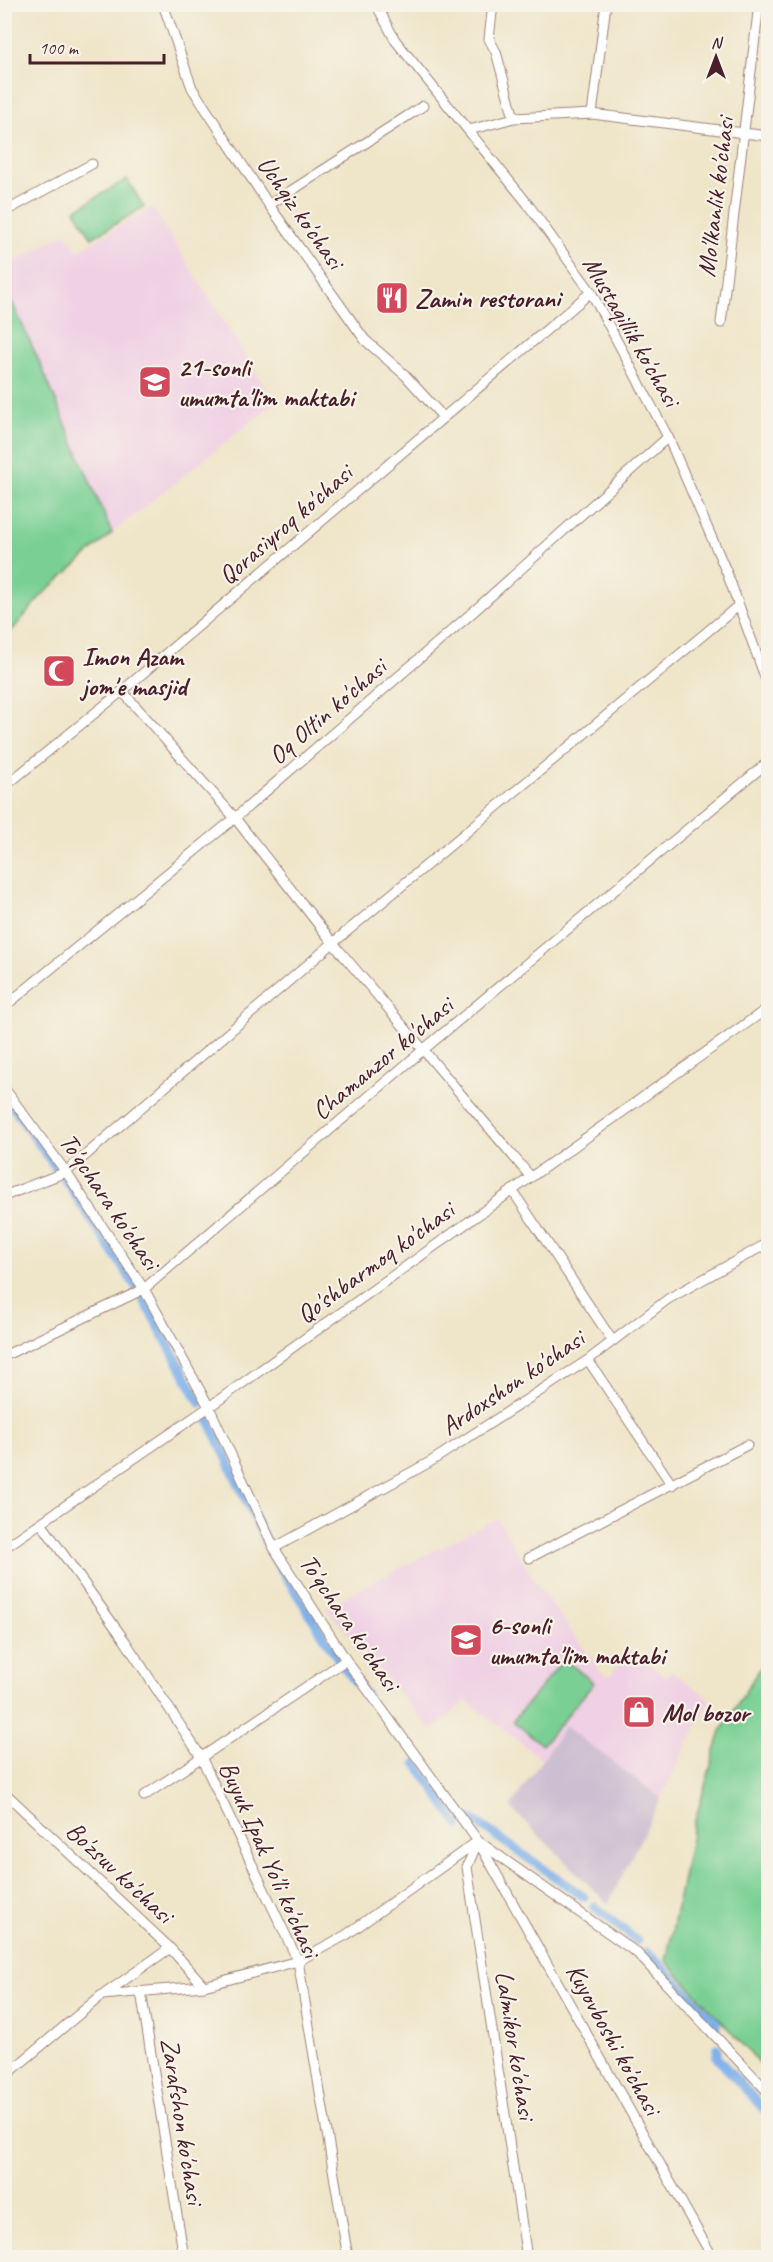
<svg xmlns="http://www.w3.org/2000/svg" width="773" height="2262" font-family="Caveat,sans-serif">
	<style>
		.built { fill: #f0d0e4 }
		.industrial { fill: #cebed1 }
		.green { fill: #7ad094; stroke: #627860; stroke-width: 1.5 }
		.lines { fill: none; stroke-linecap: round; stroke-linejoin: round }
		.canal { stroke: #7eb0ea; stroke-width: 9 }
		.minor-casing { stroke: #9c827a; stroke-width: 11 }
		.minor { stroke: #fff; stroke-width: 9 }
		.labels { text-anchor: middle; stroke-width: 4.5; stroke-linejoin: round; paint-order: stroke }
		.street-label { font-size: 26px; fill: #4a1f2b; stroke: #f7f3e8 }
		.poi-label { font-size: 26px; font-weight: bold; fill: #4a1f2b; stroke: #f7f3e8; text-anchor: start }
	</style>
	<rect width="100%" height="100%" fill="#f7f3e8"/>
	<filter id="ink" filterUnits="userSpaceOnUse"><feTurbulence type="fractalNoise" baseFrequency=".0167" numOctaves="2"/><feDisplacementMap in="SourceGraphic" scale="12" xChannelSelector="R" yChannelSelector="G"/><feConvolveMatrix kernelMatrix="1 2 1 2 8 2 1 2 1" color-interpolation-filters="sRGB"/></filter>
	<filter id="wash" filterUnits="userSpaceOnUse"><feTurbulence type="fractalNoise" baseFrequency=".008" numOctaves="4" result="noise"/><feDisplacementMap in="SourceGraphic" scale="24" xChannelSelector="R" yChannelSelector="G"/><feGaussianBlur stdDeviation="1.35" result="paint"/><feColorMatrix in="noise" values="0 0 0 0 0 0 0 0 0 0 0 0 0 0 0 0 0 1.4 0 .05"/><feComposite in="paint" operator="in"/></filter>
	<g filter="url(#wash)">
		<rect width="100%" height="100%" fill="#efe5c9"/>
		<path class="built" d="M152,207L275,403L112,533L39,361L5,287L4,260L8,265L66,233L78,251Z
			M497,1518L534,1580L602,1673L610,1676L630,1650L666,1677L671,1671L710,1699L661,1798L565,1726L542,1759L466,1701L432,1731L325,1607Z"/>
		<path class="industrial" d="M565,1726L661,1798L608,1904L510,1807Z"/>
		<path class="green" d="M127,179L144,207L92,238L75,210Z
			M5,287L39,361L112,533L41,596L5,639Z
			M768,1655V2072L666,1961L694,1824L721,1731Z
			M564,1659L594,1683L542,1745L513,1721Z"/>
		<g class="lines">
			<path class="canal" d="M14,1109L56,1168
				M65,1180L139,1291
				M143,1298L200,1403
				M207,1416L271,1553L337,1657
				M345,1669L367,1696
				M416,1763L459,1825
				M472,1819L584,1897
				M594,1906L637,1941
				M647,1952L716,2023V2027
				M717,2048V2058L768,2114"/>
		</g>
	</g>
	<g filter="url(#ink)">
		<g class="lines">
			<g class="minor-casing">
				<path id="minor" d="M163,4L192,88L269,205L365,340L405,375L443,417
					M376,4L395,40L527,203L591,292L668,437L727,573L768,685
					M493,4L489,39L496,52L514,118
					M592,114L606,4
					M469,130L514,118L592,114L768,136
					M269,205L423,106
					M4,212L92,164
					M721,323L759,4
					M122,691L235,818L333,943L530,1176
					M4,787L122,691L591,292
					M4,1007L235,818L473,612L668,437
					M4,1088L66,1172L144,1289L209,1407L274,1548L346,1660L478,1841L637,1953L768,2092
					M512,1190L612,1340
					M4,1196L66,1172L333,943L738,606
					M4,1356L144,1289L423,1050L768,762
					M588,1360L672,1485
					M41,1523L125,1641L201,1757L298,1961L348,2258
					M4,1548L209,1407L768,1008
					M274,1548L430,1462L588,1360L668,1299L768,1243
					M529,1558L747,1445
					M4,1792L170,1948L204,1986
					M144,1796L346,1660
					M478,1841L467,1867L527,2258
					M479,1843L713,2258
					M141,1992L184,2258
					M103,1995L170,1948
					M4,2077L102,1995L204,1986L298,1961L346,1935L478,1841"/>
			</g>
			<use href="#minor" class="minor"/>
		</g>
	</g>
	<defs>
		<g id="restaurant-square" transform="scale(1.725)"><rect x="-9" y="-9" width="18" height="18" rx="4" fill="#d1495b" stroke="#f7f3e8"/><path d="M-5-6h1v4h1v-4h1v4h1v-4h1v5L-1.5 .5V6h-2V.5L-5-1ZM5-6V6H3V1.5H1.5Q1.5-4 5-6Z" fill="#fff"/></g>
		<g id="school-square" transform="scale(1.725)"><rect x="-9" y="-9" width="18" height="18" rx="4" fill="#d1495b" stroke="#f7f3e8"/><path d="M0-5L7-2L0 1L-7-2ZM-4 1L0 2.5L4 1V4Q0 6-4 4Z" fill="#fff"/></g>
		<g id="mosque-square" transform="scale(1.725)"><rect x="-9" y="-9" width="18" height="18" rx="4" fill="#d1495b" stroke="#f7f3e8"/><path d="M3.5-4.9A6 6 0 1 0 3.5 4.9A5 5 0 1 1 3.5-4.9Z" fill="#fff"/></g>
		<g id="shop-square" transform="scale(1.725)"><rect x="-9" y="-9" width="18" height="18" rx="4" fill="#d1495b" stroke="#f7f3e8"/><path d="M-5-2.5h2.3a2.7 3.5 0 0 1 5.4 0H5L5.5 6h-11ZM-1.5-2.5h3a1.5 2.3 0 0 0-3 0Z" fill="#fff"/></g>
	</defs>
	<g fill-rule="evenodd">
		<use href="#restaurant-square" x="392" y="298"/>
		<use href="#school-square" x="155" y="382"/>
		<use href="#mosque-square" x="59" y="671"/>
		<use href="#school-square" x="466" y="1640"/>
		<use href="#shop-square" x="639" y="1712"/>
	</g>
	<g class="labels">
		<g class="street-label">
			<text transform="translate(715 197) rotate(-83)" y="9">Mo'lkanlik ko'chasi</text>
			<text transform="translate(301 212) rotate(55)" y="9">Uchqiz ko'chasi</text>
			<text transform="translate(632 331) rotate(60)" y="9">Mustaqillik ko'chasi</text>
			<text transform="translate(285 524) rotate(-41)" y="9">Qorasiyroq ko'chasi</text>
			<text transform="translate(327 711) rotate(-41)" y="9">Oq Oltin ko'chasi</text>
			<text transform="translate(382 1058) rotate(-40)" y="9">Chamanzor ko'chasi</text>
			<text transform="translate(110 1201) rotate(56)" y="9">To'qchara ko'chasi</text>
			<text transform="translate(375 1262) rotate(-36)" y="9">Qo'shbarmoq ko'chasi</text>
			<text transform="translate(512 1382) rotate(-34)" y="9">Ardoxshon ko'chasi</text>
			<text transform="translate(350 1622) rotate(56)" y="9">To'qchara ko'chasi</text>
			<text transform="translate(270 1859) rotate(66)" y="9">Buyuk Ipak Yo'li ko'chasi</text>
			<text transform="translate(120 1872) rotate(43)" y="9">Bo'zsuv ko'chasi</text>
			<text transform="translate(614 2039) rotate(61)" y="9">Kuyovboshi ko'chasi</text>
			<text transform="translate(516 2045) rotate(81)" y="9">Lalmikor ko'chasi</text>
			<text transform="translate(183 2121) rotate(81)" y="9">Zarafshon ko'chasi</text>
		</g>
		<g class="poi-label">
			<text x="415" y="307">Zamin restorani</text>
			<text x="178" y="376">21-sonli<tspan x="178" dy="30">umumta'lim maktabi</tspan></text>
			<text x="82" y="665">Imon Azam<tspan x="82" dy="30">jom'e masjid</tspan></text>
			<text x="489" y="1634">6-sonli<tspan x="489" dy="30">umumta'lim maktabi</tspan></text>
			<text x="662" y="1721">Mol bozor</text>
		</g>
	</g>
	<rect width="773" height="2262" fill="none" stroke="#f7f3e8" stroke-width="24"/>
	<g transform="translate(716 57)" stroke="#f7f3e8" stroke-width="4.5" paint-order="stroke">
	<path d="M0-4.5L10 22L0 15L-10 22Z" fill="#4a1f2b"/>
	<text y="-9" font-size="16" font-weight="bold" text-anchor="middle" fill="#4a1f2b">N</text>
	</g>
	<path d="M30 54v9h134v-9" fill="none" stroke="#4a1f2b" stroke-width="3"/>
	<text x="39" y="54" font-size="18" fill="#4a1f2b" stroke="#f7f3e8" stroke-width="4.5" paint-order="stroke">100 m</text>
</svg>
